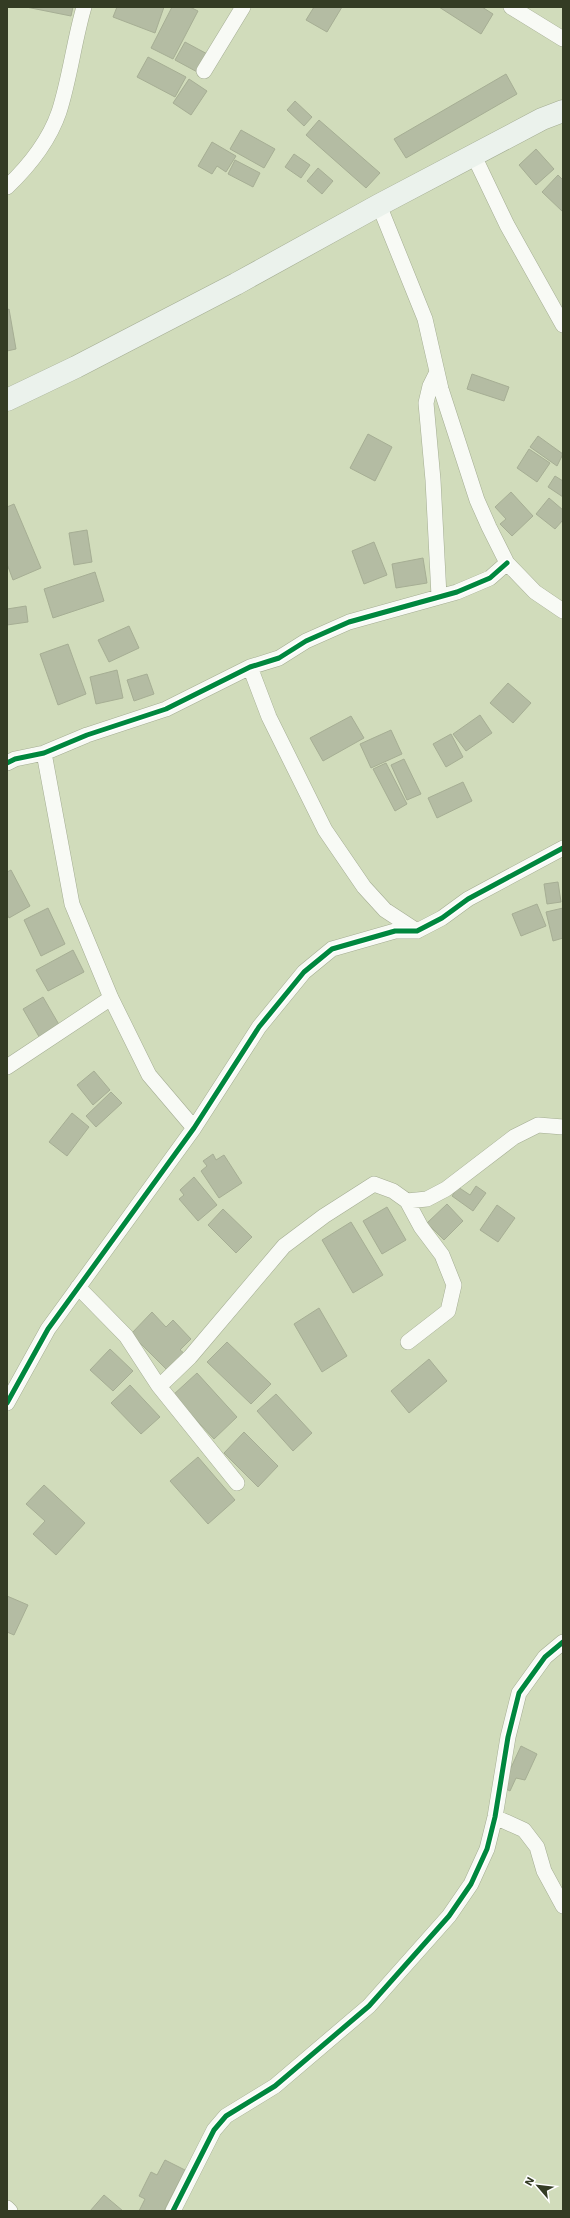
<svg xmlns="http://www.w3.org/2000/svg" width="570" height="2218" font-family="'Work Sans',sans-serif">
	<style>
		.building { fill: #b4bca3; stroke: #a6ae94 }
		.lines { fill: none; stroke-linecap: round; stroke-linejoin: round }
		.street-casing { stroke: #a4ad93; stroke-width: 16 }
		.secondary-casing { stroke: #a4ad93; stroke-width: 23 }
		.street { stroke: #f8faf5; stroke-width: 15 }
		.secondary { stroke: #ebf2ec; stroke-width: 22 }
		.cycleway-casing { stroke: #fff; stroke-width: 8 }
		.cycleway { stroke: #00873e; stroke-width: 5 }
	</style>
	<rect width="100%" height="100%" fill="#d1dcbb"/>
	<path class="building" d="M26,7H73L71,16Z
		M117,7H164L155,33L113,17Z
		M172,7H190L198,11L173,59L151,48Z
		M314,7H342L327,32L306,20Z
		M439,7H482L493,14L481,34Z
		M185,42L211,56L201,74L175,60Z
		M148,57L186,77L175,97L137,77Z
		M506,74L517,94L406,158L394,139Z
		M189,79L207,91L191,115L173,103Z
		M295,101L312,117L304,126L287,110Z
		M319,120L380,173L366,188L306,135Z
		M241,130L275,149L264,168L230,149Z
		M212,142L236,156L226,172L217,166L212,174L198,166Z
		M536,149L554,169L536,185L519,165Z
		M294,154L310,165L301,178L285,167Z
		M235,160L260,173L253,187L228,174Z
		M318,168L333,181L322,194L307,181Z
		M558,175L563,180V212L542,192Z
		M9,309L16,349L7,351V310Z
		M472,374L509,387L504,401L467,389Z
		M368,434L392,447L375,481L350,468Z
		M538,436L563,454L557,466L530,447Z
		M529,449L550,463L537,482L517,468Z
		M555,476L563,481V497L548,487Z
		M511,492L533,516L512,536L500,524L506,519L495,507Z
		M549,498L563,510V520L555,529L536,514Z
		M14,504L41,568L13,580L7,564V507Z
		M87,530L92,562L74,565L69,533Z
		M374,542L387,575L364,584L352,551Z
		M423,558L427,583L396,588L392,564Z
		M95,572L104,601L53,618L44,589Z
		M26,606L28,622L7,625V609Z
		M129,626L139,648L109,662L98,640Z
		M68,644L86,694L58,705L40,654Z
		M117,670L123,698L96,704L90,677Z
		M147,674L154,694L134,701L127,680Z
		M508,683L531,703L513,723L490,703Z
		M480,715L492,733L466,751L453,734Z
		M351,716L364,738L323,761L310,738Z
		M391,730L402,754L371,768L360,744Z
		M451,734L463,757L446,767L433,744Z
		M404,759L421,794L407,800L391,765Z
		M386,763L407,804L395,811L373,769Z
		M463,782L472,801L437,818L428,798Z
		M11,870L30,906L9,918L7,914V872Z
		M558,882L561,902L547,904L544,884Z
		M537,904L546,926L521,936L512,914Z
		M48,908L65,944L41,956L24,920Z
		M563,908V938L553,941L546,912Z
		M73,950L84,972L48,991L36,970Z
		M43,997L61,1028L41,1040L23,1009Z
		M94,1071L110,1090L93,1105L77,1085Z
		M111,1092L122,1103L96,1127L86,1116Z
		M72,1113L89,1127L67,1156L49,1142Z
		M213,1154L216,1160L224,1155L242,1183L219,1198L201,1171L207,1166L203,1161Z
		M194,1177L217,1205L198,1221L179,1199L184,1195L180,1190Z
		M476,1186L486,1193L473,1211L452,1196L458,1187L470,1195Z
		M447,1204L463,1221L444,1240L427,1223Z
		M497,1205L515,1218L498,1242L480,1230Z
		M387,1207L406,1240L382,1254L363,1221Z
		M223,1209L252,1237L236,1253L208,1225Z
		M351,1222L383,1275L353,1293L322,1240Z
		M319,1308L347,1356L322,1372L294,1324Z
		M152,1312L166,1327L173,1320L191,1339L180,1350L184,1353L167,1370L131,1334Z
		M227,1342L271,1384L251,1404L207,1362Z
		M110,1349L133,1371L113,1391L90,1370Z
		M429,1359L447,1381L409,1413L391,1391Z
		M197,1373L237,1417L214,1439L173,1395Z
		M130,1385L160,1417L141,1434L111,1403Z
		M276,1394L312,1433L293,1451L257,1411Z
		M244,1432L278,1466L258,1487L224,1453Z
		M198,1457L235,1500L208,1524L170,1481Z
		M44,1485L85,1523L56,1555L33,1534L45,1521L26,1504Z
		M7,1596L28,1605L14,1635L7,1632Z
		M521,1746L537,1754L525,1780L516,1778L510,1791L502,1787Z
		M165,2160L185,2170L164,2211H139L145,2199L139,2196L151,2172L157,2175Z
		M104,2195L123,2211H90Z"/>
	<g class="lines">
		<g class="street-casing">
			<path id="street" d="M511,7L563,39
				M204,71L243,7
				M474,156L507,225L563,325
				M7,187C29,166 49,141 59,112C70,78 74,41 84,7
				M379,205L425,319L441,389L477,500L489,527L507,563L535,592L563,611
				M437,372L430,386L426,403L433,480L439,596
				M250,667L269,717L325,830L364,887L385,910L417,931
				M44,753L72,904L111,998L149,1075L194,1128
				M7,763L15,759L44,753L87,735L166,709L250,667L279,658L306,641L349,622L457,592L490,578L507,563
				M7,1067L111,998
				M407,1201L421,1227L442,1255L454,1285L448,1311L408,1342
				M78,1287L126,1336L158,1385L237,1483
				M158,1385L165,1381L190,1357L284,1246L324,1216L374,1184L393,1191L407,1201L427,1199L446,1189L514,1137L538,1125L563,1127
				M7,1403L48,1329L194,1128L259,1027L304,972L332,949L395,931H417L442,918L468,899L563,848
				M495,1817L524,1830L537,1847L544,1871L563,1906
				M7,2208L10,2211
				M173,2211L214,2130L226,2116L275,2086L369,2006L449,1916L471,1884L487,1849L495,1817L508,1737L519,1693L545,1657L563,1642"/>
		</g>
		<g class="secondary-casing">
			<path id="secondary" d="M7,400L76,367L236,284L379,205L542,119L563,111"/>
		</g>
		<use href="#street" class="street"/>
		<use href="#secondary" class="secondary"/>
		<g class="cycleway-casing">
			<path id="cycleway" d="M7,763L15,759L44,753L87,735L166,709L250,667L279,658L306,641L349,622L457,592L490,578L507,563
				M7,1403L48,1329L194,1128L259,1027L304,972L332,949L395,931H417L442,918L468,899L563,848
				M173,2211L214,2130L226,2116L275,2086L369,2006L449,1916L471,1884L487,1849L495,1817L508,1737L519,1693L545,1657L563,1642"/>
		</g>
		<use href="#cycleway" class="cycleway"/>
	</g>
	<rect width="570" height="2218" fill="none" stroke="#343c24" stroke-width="16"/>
	<g transform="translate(538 2186) rotate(298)" stroke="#ffffff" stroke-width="3" paint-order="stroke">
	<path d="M0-3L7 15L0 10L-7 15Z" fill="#343c24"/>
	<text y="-6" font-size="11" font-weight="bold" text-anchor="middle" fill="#343c24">N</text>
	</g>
</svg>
